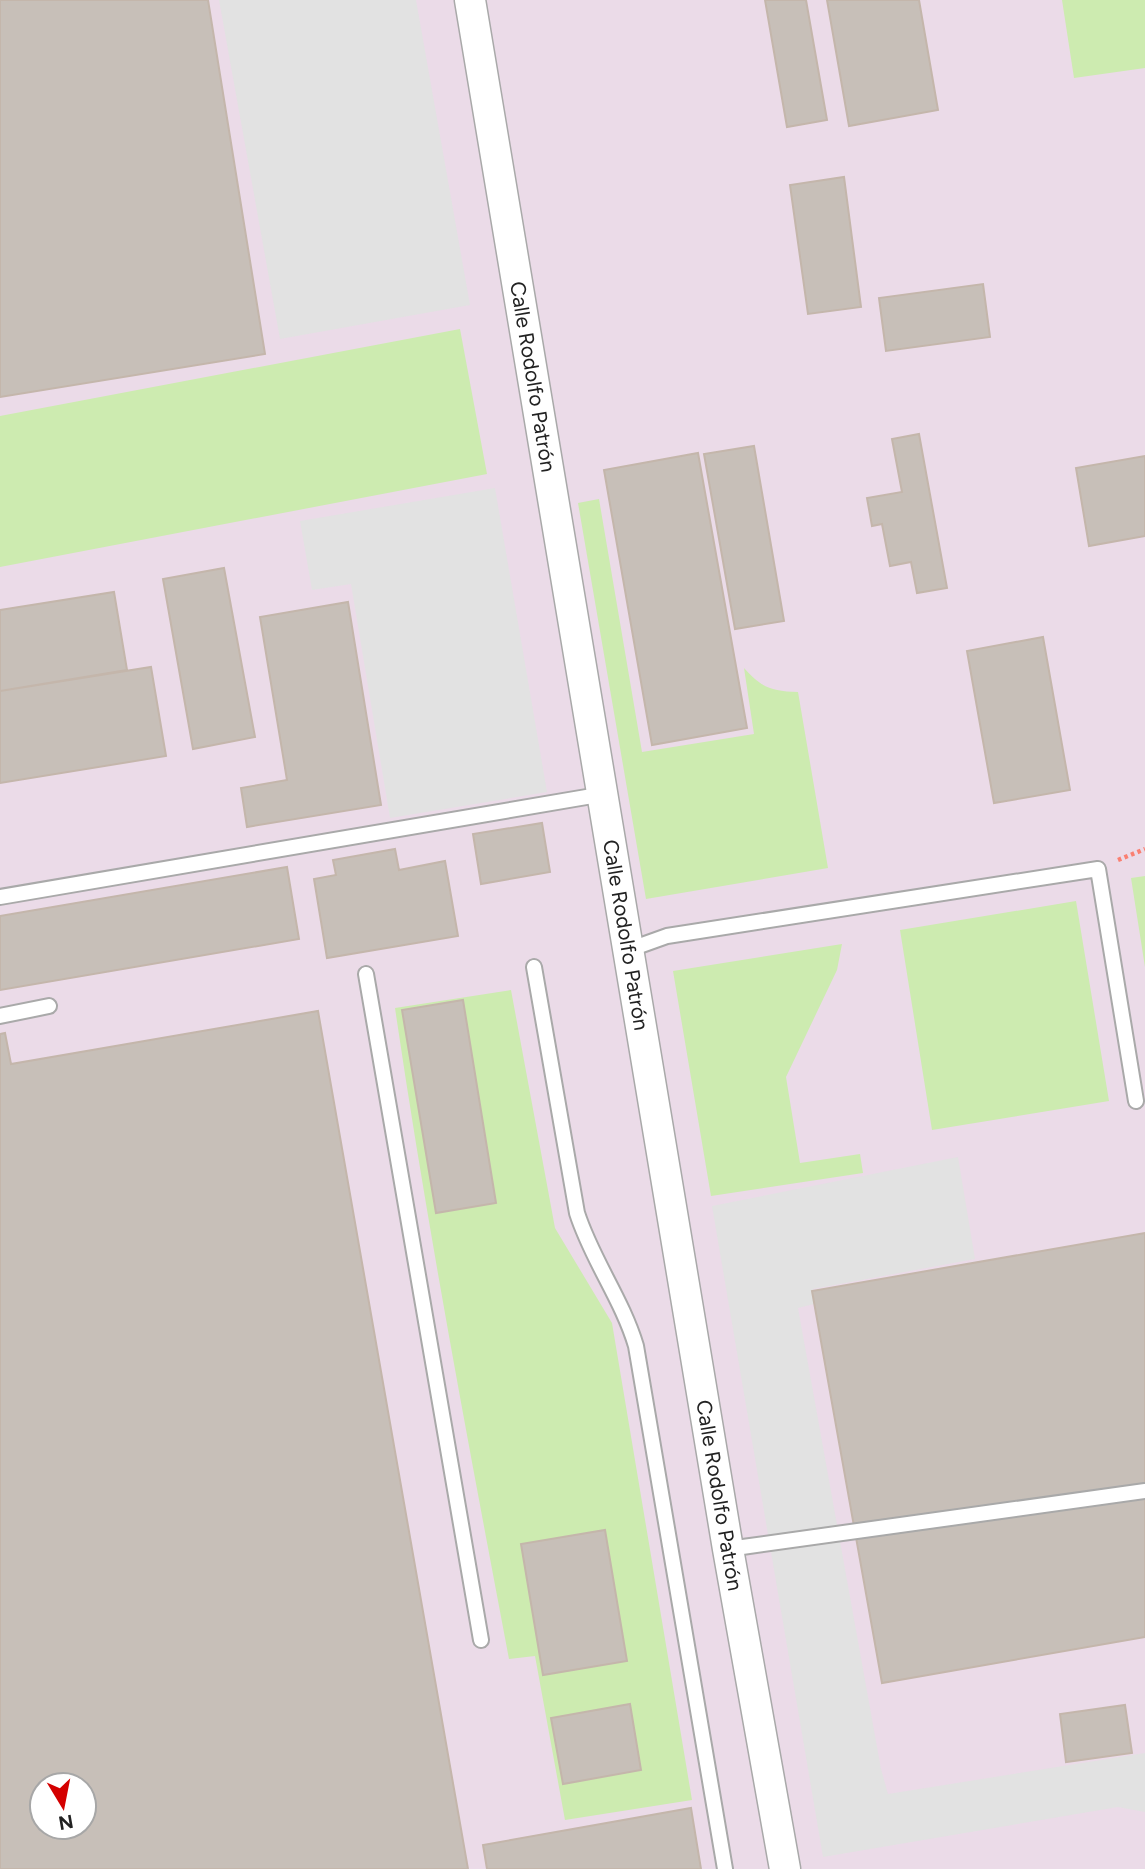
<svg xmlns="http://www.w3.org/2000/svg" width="1145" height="1869" font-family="Figtree,sans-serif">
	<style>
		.industrial { fill: #ebdbe8; fill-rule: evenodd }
		.grass { fill: #cdebb0 }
		.parking { fill: #e2e2e2 }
		.building { fill: #c7bfb8; stroke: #c4b6ab; stroke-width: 2; fill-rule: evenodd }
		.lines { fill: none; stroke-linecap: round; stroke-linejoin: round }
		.lane-casing { stroke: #a9a9a9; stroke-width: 18 }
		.street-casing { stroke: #a9a9a9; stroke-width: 33 }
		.path { stroke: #fa8072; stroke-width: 4.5; stroke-dasharray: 3.5 3.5; stroke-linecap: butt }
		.lane { stroke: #fff; stroke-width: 14 }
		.street { stroke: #fff; stroke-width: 30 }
		.labels { text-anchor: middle; stroke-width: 5; stroke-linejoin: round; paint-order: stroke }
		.street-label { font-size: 21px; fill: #222; stroke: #fff }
	</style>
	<rect width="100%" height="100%" fill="#f2efe9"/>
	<path class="industrial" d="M0,0H1145V1869H0ZM42,1785H84V1827H42Z"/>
	<path class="grass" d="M1062,0H1145V68L1074,78Z
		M460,329L487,474L0,567V416Z
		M599,499L642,752L754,734L744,668C762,688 771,691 798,692L828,868L646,899L578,503Z
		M1145,876V967L1131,878Z
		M1076,901L1109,1101L932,1130L900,930Z
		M842,944L837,970L786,1077L800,1163L860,1154L863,1173L711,1196L673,971Z
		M511,990L555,1228L612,1323L692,1800L565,1820L535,1656L509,1659C468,1442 427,1226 395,1008Z"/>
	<path class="parking" d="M219,0H416L470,305L280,339Z
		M495,488L547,792L390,818L351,584L312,590L300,521Z
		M958,1157L975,1259L813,1289L814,1304L798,1308L881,1769L888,1794L1145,1753V1812L1118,1807L823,1857L712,1206Z"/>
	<path class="building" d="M0,0H208L265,354L0,397Z
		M765,0H806L827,120L787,127Z
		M827,0H919L938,110L849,126Z
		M844,177L861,307L808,314L790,185Z
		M983,284L990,337L886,351L879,298Z
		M919,434L947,588L917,593L911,562L890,566L882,524L872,526L867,498L902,492L892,439Z
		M754,446L784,621L735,629L704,454Z
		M698,453L747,728L652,745L604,470Z
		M1145,456V536L1089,546L1076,468Z
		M224,568L255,737L193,749L163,579Z
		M114,592L127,670L0,691V610Z
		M348,602L381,805L247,827L241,788L287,780L260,617Z
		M1043,637L1070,790L994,803L967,651Z
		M151,667L166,756L0,783V691Z
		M542,823L550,872L481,884L473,834Z
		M395,849L399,870L445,861L458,936L327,958L314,879L336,875L333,860Z
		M287,867L299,939L0,990V916Z
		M463,1000L496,1203L436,1213L402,1010Z
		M318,1011L468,1869H0V1034L5,1033L11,1064ZM42,1785H84V1827H42Z
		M1145,1233V1637L882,1683L812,1291Z
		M605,1530L627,1661L543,1675L521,1544Z
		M630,1704L641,1770L563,1784L551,1718Z
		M1125,1705L1132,1753L1066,1762L1060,1714Z
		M691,1808L701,1869H487L483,1845Z"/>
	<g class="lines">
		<g class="lane-casing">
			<path id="lane" d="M0,897L604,794
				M628,950L667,936L1098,869L1136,1101
				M534,967L577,1213C592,1260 622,1299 636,1346L725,1869
				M366,974L481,1640
				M0,1016L49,1006
				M728,1549L1145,1491"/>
		</g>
		<g class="street-casing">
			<g id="street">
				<path id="s1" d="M470,0L728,1549L785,1869"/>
			</g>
		</g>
		<path class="path" d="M1118,860L1145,849"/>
		<use href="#lane" class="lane"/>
		<use href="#street" class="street"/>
	</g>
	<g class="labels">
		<g class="street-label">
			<text dy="7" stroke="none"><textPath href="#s1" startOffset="382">Calle Rodolfo Patrón</textPath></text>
			<text dy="7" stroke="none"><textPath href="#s1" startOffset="948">Calle Rodolfo Patrón</textPath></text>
			<text dy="7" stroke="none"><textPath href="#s1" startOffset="1516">Calle Rodolfo Patrón</textPath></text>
		</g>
	</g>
	<g transform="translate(63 1806) rotate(170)"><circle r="33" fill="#ffffff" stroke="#a7a7a7" stroke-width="2"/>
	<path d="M0-5L12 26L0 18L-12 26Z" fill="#d40000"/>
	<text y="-10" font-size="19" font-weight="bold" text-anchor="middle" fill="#222222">N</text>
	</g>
</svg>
